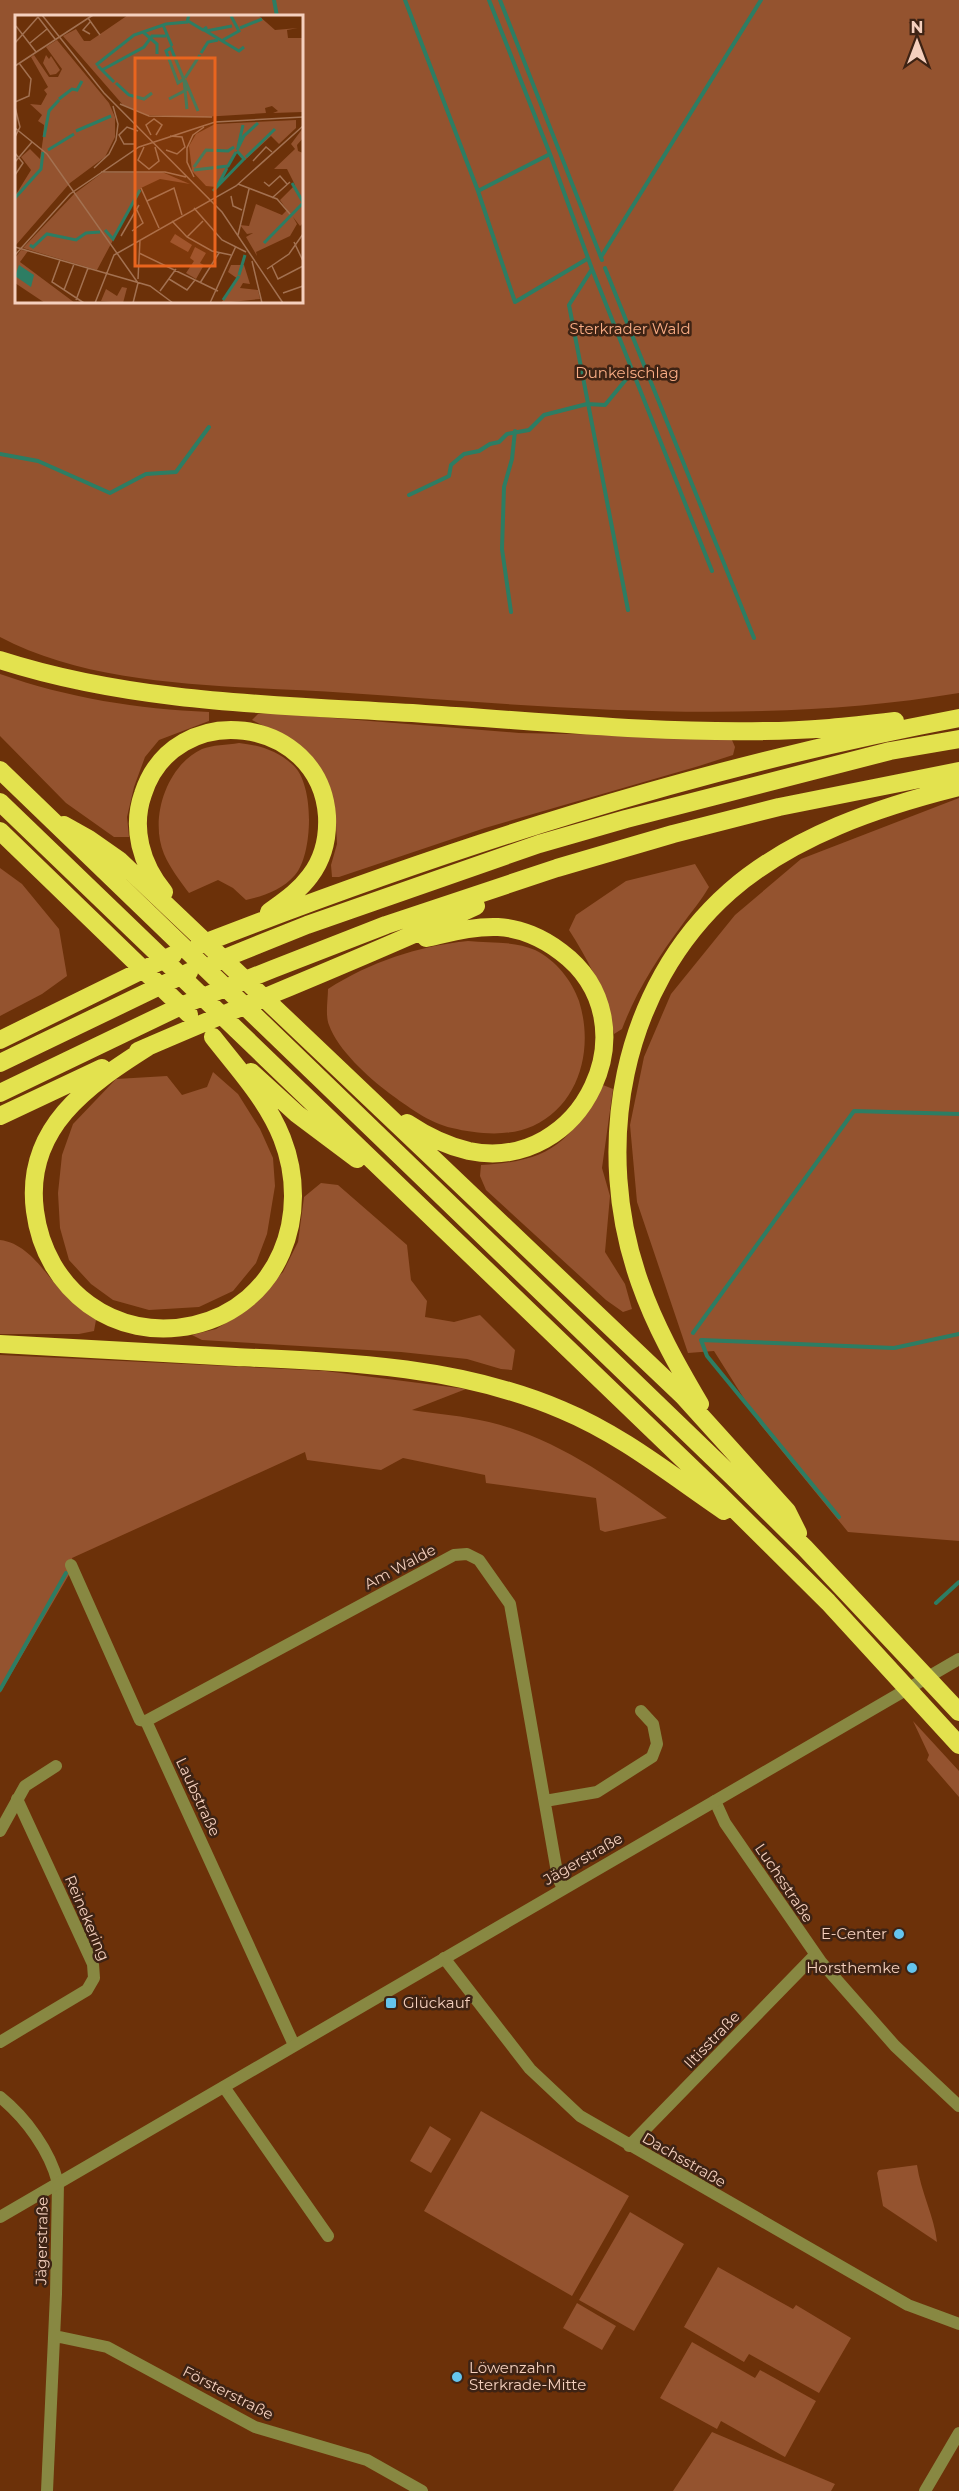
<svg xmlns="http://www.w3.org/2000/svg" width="959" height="2491" font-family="Montserrat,sans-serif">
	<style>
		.green { fill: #94532f; fill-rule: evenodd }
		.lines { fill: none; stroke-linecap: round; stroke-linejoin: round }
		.stream { stroke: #2d7d63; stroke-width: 4 }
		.minor { stroke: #888842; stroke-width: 12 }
		.tertiary { stroke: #888842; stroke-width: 12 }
		.motorway { stroke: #e3e24e; stroke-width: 18 }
		.poi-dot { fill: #65c5ee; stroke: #3e2314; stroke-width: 2 }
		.labels { text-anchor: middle; stroke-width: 5; stroke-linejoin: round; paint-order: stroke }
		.park-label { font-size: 15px; fill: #faad85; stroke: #3e2314 }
		.street-label { font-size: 15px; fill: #f5d0be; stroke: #3e2314 }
		.poi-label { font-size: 15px; fill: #f5d0be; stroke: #3e2314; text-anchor: end }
		.inset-river { fill: none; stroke: #2d7d63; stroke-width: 3 }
		.inset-road { fill: none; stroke: #a37151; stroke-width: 1.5 }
		.view { fill: #e9651e; fill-opacity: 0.15; stroke: #e9651e; stroke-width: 3 }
		.inset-edge { fill: none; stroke: #f5d0be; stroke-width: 3 }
	</style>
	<rect width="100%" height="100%" fill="#6c3109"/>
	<path class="green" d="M0,0H959V693C759,727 549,707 348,693C237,685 100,690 0,637ZM302,16V302H16V16Z
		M0,674C68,698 138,709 209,712V721L159,740L145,757L134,787L127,817L129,837H114L66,803L0,736Z
		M271,713L519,733L714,737L732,740L735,747L733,755L699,766L485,828L339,877H332L331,865L337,844L336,825L316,766L291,740L252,720L258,714Z
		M239,743C259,745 278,751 293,765C315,785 313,854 295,875C282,890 264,896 246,900L233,888L218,880L189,893C180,881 170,868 164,854C149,818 167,765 202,749C212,745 227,745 239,743Z
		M959,798V1541L848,1532L760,1424L714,1351L688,1353L637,1202L630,1125L644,1057L671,994L735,915L801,859Z
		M695,864L709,887C701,901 691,912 682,925C658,957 636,992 622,1029L614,1034C607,995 590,963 569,930L576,915L626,881Z
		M0,868L22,884L59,929L67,976L42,994L0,1016Z
		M468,941C489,943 516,941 535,950C556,960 572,981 579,1001C594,1048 580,1104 533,1126C509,1137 477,1134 452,1128C429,1123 407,1106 389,1093C368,1077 338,1050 329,1025C325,1015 328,999 328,989C370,962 418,946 468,941Z
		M213,1072L238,1094L260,1129L273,1158L275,1186L267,1234L256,1263L233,1291L199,1307L149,1310L113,1300L91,1284L69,1260L60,1228L58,1193L62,1155L73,1124L116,1079L167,1076L182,1095L207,1087Z
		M603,1085L613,1089L602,1168L610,1196L605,1252L625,1284L632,1309L623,1312L606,1300L486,1190L480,1176L481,1165C551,1161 568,1144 603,1085Z
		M321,1183L338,1185L407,1245L411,1280L427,1301L425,1317L454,1322L480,1315L515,1350L512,1370L501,1369L467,1359L401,1352L202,1340L192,1335L216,1329L239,1315L283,1272L298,1242L304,1197Z
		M0,1240C32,1244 48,1280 70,1300C78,1307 88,1313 96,1320L94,1331L79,1334H0Z
		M0,1355L325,1371L466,1389L412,1410C437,1414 464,1416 489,1422C556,1438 612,1479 667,1518L605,1532L600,1530L596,1498L486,1483L485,1475L403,1458L381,1470L307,1460L305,1452L72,1558L74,1566L0,1693Z
		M913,1721L959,1771V1797L927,1760L929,1755Z
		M481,2111L629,2196L572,2296L424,2211Z
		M430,2126L451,2139L431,2173L410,2161Z
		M917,2165C921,2193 934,2215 937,2242L883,2206L877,2173L879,2170Z
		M630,2212L684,2244L634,2331L579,2300Z
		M718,2267L793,2309L796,2305L851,2338L819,2393L749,2354L744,2362L684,2327Z
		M577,2303L616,2326L602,2350L563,2328Z
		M692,2342L755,2378L760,2370L816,2401L785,2457L721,2421L717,2429L660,2398Z
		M712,2432L835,2484L831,2491H673Z"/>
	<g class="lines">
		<path class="stream" d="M274,0L277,16
			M405,0L478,191L515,302L587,259
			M489,0L550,154L592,269L569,305L628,610
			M500,0L602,260
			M478,191L550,154
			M601,257L761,0
			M605,268L754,638
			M592,269L712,571
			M0,454L38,461L110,493L146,474L176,472L209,427
			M409,495L449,476L451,465L464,454L479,451L490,444L499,442L507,434L529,430L544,415L587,404L605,405L633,371
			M511,612L502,549L504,487L512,459L515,431
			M693,1333L854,1111L959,1114
			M839,1517L707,1356L701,1340L894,1348L959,1334
			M936,1603L959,1582
			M0,1690L66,1573"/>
		<path class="minor" d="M71,1565L140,1720L146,1721L294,2045
			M146,1721L454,1555L467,1554L479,1560L510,1604L558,1878L563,1888
			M545,1801L597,1792L652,1757L657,1744L653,1724L641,1711
			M715,1801L725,1823L821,1962L895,2046L959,2106
			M0,1831L25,1786L56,1766
			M444,1958L530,2069L580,2116L908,2305L959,2324
			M0,2042L87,1990L94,1978L93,1964L17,1799
			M224,2087L328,2236
			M0,2097C26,2118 50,2151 58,2183L56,2294L47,2491
			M629,2146L815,1955
			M55,2336L107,2347L255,2427L367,2460L422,2491
			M925,2491L959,2433"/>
		<path class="tertiary" d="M0,2217L959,1659"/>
		<path class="motorway" d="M0,660C137,704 283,705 425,714C538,721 651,733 764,731C808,731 852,726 895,721
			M0,770L734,1478L805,1548L959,1712
			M0,802L717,1492L828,1602L959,1745
			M64,825L89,839L119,860L683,1396L787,1511L798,1533
			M0,831L189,1014
			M164,892C141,864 131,828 143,794C174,697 320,715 327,816C328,837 323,859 310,876C299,891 284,901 269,912
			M199,945C445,849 699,767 959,718
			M215,962L307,925L539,844L626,819L890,751L959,739
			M0,1040L173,955
			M148,1047C88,1085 24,1128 35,1211C45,1290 115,1343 194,1325C280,1305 312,1214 282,1138C267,1100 238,1069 213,1037
			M138,1051C250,1002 365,958 476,906
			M0,1063L189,972
			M251,1072L297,1114L357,1159
			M0,1093L183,1005L273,969L386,925L557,868L673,834L779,807L959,771
			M0,1116L102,1068
			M407,1123C425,1135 447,1146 469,1151C583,1174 655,1022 561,952C543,938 520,928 498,927C473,926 449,933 426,938
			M0,1344C79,1349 158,1353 236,1357C347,1362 459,1366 562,1410C622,1435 671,1475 724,1511
			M700,1404C677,1365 655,1326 640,1283C592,1149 620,988 730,891C793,836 879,807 959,787"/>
	</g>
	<g class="poi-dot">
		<circle cx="899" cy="1934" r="6"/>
		<circle cx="912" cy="1968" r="6"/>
		<rect x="385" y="1997" width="12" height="12" rx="3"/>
		<circle cx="457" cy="2377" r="6"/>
	</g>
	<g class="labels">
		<g class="park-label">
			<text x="630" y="334">Sterkrader Wald</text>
			<text x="627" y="378">Dunkelschlag</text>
		</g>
		<g class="street-label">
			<text transform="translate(400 1567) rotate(-28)" y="5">Am Walde</text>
			<text transform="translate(198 1797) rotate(65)" y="5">Laubstraße</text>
			<text transform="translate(583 1859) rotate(-30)" y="5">Jägerstraße</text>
			<text transform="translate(784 1883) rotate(56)" y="5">Luchsstraße</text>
			<text transform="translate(87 1918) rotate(67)" y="5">Reinekering</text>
			<text transform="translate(712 2040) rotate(-46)" y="5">Iltisstraße</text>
			<text transform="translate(684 2160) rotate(30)" y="5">Dachsstraße</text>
			<text transform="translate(42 2241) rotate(-89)" y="5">Jägerstraße</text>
			<text transform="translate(228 2393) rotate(27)" y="5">Försterstraße</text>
		</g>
		<g class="poi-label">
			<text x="887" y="1939">E-Center</text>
			<text x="900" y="1973">Horsthemke</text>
			<text x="403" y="2008" text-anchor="start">Glückauf</text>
			<text x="469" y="2373" text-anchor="start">Löwenzahn<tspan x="469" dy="17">Sterkrade-Mitte</tspan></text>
		</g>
	</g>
	<g transform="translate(15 15)">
		<rect width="288" height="288" fill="#6c3109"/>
		<path d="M113,0H243L260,15L283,13L272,15L273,23H288V97L258,98L263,96L257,91L250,93L251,98L188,102L133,100L108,90L48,21L61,14L69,26H75ZM42,25L94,88L100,102V122L90,142L55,168L1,230L0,181L16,155L6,142L15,134L25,144L28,124L29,110L23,106L27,100L15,89L26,90L32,79L29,75L33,72L16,42L19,40L34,62H43L47,54L31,32ZM31,40L34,44L36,41L45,55L41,59L35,60L28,48ZM281,105V113L264,129L256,121L230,145L222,136L202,172L191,171L177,156L174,131L181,119L200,109ZM288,113V123L282,130L283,136L288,138V208L285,211L278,202L282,209L275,221L241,237L242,241L231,222L238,218L232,219L225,210L234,211L241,189L267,200L272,195L265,185L280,170L272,154H259L280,134L276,129ZM147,157L175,169L145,164L126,173L82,255L8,233L59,179L87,158ZM160,219L177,230L173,237L155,227ZM180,232L191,238L185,248L189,250L181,264L171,258L179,246L175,243ZM6,235L13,236L5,247L60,288H30L0,268V243ZM216,250H229L235,269L228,268L225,273L243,275L245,284L206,288L223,264L213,257ZM107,272L112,273L108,288L86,286L91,274L102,281Z" fill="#94532f"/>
		<path d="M4,250L19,260L16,272L0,261Z" fill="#2d7d63"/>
		<path class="inset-river" d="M173,6L188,15L192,12M148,10L157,31M225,13L247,4M189,15L224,36L229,32M191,16L217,11M128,17L142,29V39M208,25L224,16L216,1M186,38L193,27L203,25M81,50L119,20L151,9L172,7L174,0M83,51L99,67M87,55L129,32L137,21H151M170,63L185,40M169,64L163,68L151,36L156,33L169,65L172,94M170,65L183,96M101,68L114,80L129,84L137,78M44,84L57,74L62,75L67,66M154,84L173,74M61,116L96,101M29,122L34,96L44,85M223,132L228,110M33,135L59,119M222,135L229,121L243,108M231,142L260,114M179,152L191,135L213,136L219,132M179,155L213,151L221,137M277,168L288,187M203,170L212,153M198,176L229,144L222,136M0,183L26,154L28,137M90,215L98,224L125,175M249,228L288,188M15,230L18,232L32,219L61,225L71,218L85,217M224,260L230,240M208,285L224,261"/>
		<path class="inset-road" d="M27,0L89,78L207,197L268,288M23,2L40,24M73,3L85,20M1,11L21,37M75,19L68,15L75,7M0,28L23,2M15,28L32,14M0,51L78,0M0,87L14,81L16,64L4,48M105,89L134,101L197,102M0,92L5,112L0,122M0,113L32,139L123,268M136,120L131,110L139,104L147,110L141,120M121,129H109L104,120L112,112L123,116M129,132L123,145L134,154L144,146L140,132M151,135L162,139L170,132L167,122L155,121M0,138L8,148L0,160M238,146L251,132L257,137M0,147L17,127M79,153L94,139L101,125L103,109L98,91M86,157H150L171,162M179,162L172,147V133L178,120L189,112M249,167L254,171L265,161L272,169M223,169L262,184L275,199M126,173L144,213M216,181L218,191L227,195M257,183L275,167M132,186L159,173L167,200M179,193L207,225L231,237M157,206L172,222L197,236L216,240M117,216L128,208L121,193M223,220L234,174M106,221L124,190M172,222L188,206M279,227L288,246M0,232L135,271L158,288M124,238L203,276M0,240L55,179L124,132L200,107L288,102M45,245L37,267L69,288M237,246L247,288M257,251L263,264L288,251M252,254L274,239L288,219M123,264L125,225M154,264L172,275L180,265M185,268L204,238M49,275L59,249M145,276L161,254M268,278L288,271M61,285L73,253M80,288L99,240L221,171L288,111M118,288L123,268M195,288L221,231"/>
		<path class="view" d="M120,43H200V251H120Z"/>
		<rect width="288" height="288" class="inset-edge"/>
	</g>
	<g transform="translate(917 42)" stroke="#3e2314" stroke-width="4.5" paint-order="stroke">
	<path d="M0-4.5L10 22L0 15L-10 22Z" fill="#f5d0be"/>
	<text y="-9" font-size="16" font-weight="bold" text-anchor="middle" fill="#f5d0be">N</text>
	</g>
</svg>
